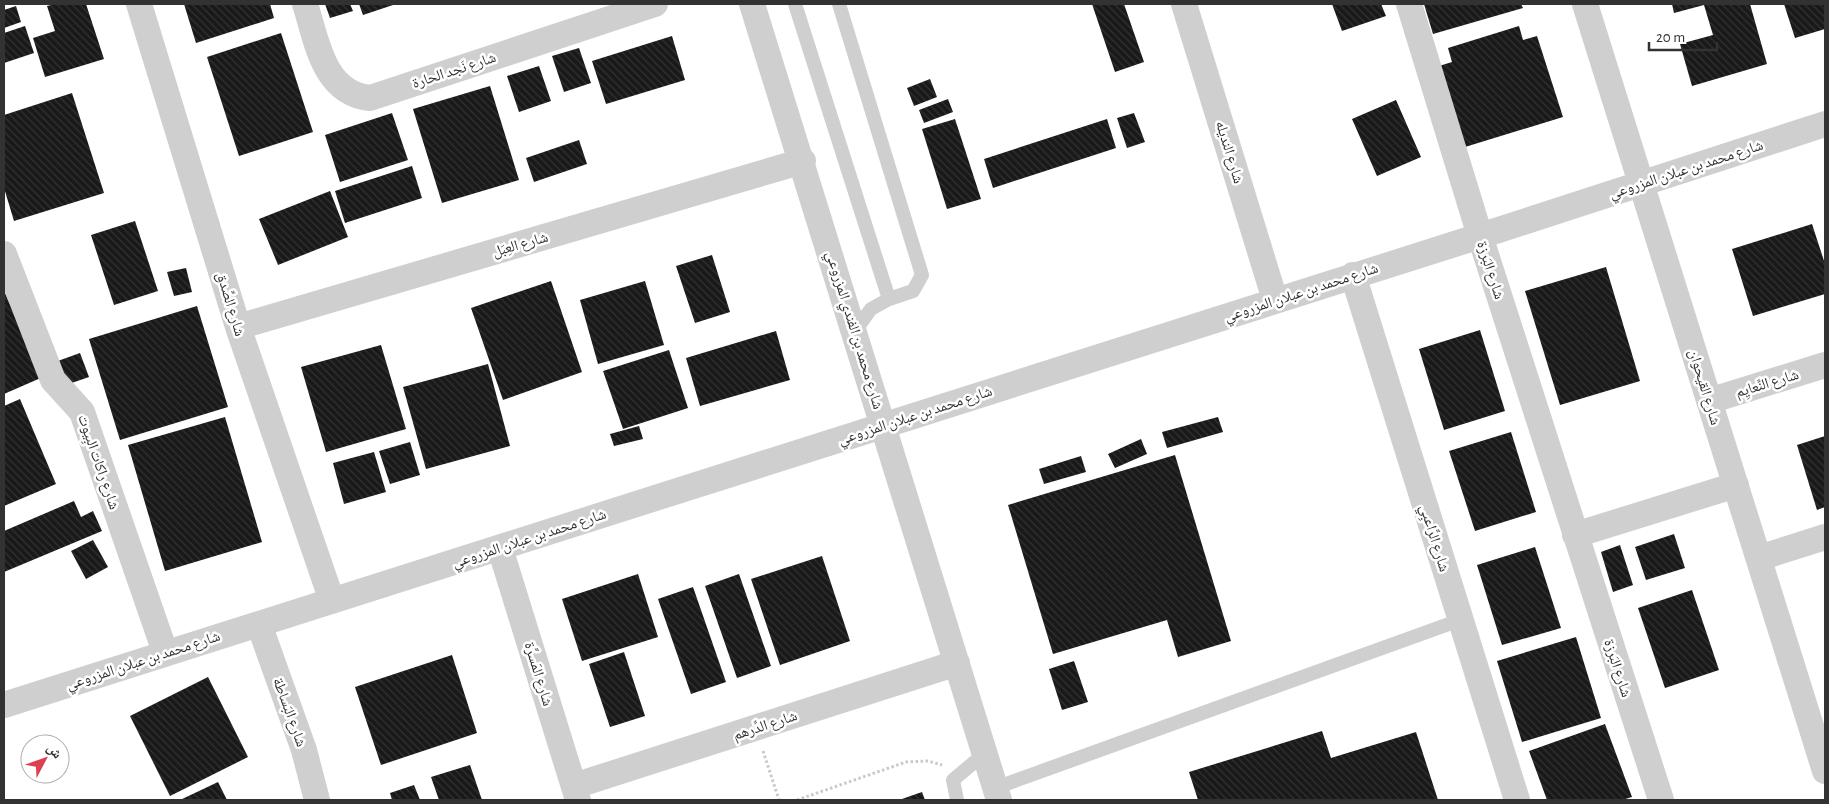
<svg xmlns="http://www.w3.org/2000/svg" width="1829" height="804" font-family="'Alegreya Sans','Noto Naskh Arabic',sans-serif">
	<style>
		.building { fill: url(#building-back-hatch) }
		.lines { fill: none; stroke-linecap: round; stroke-linejoin: round }
		.path { stroke: #c9c9c9; stroke-width: 3; stroke-dasharray: 2.5 2.5; stroke-linecap: butt }
		.service { stroke: #cfcfcf; stroke-width: 14 }
		.minor { stroke: #cfcfcf; stroke-width: 26 }
		.labels { text-anchor: middle; stroke-width: 5; stroke-linejoin: round; paint-order: stroke }
		.street-label { font-size: 15px; fill: #323232; stroke: #fff }
	</style>
	<defs>
		<pattern id="building-back-hatch" width="6" height="6" patternUnits="userSpaceOnUse" patternTransform="scale(1.25)"><rect width="6" height="6" fill="#191919"/><path d="M-1 5l2 2M0 0l6 6M5-1l2 2" fill="none" stroke="#323232"/></pattern>
	</defs>
	<rect width="100%" height="100%" fill="#fff"/>
	<path class="building" d="M55,4H86L104,59L45,77L33,38L55,31L47,6Z
		M184,4H270L274,18L196,43Z
		M325,4H350L353,11L330,18Z
		M359,4H396L363,15Z
		M1092,4H1124L1144,62L1115,72Z
		M1332,4H1381L1386,16L1342,31Z
		M1424,4H1521L1523,8L1433,34Z
		M1672,4H1750L1767,64L1692,86L1680,44L1713,35L1704,5L1674,13Z
		M1784,4H1825V29L1795,38Z
		M16,6L21,22L4,28V10Z
		M25,26L34,53L4,63V33Z
		M1519,26L1523,40L1537,36L1563,117L1465,147L1439,66L1452,62L1448,48Z
		M281,33L313,132L239,156L207,57Z
		M672,36L685,80L606,104L592,61Z
		M579,48L591,83L564,92L552,56Z
		M539,66L551,101L519,112L507,76Z
		M930,79L937,97L914,106L907,88Z
		M490,86L519,180L442,203L413,109Z
		M72,93L104,193L14,221L4,188V115Z
		M948,99L953,112L924,123L919,110Z
		M1396,100L1421,157L1377,176L1352,119Z
		M392,113L408,160L340,182L325,135Z
		M1134,113L1145,142L1127,148L1117,118Z
		M955,119L981,199L947,209L922,129Z
		M1107,119L1116,148L993,188L984,159Z
		M579,140L587,164L534,182L526,158Z
		M412,166L422,198L345,223L335,191Z
		M330,191L348,237L278,265L259,219Z
		M135,221L158,291L114,305L91,235Z
		M1812,224L1825,264V294L1753,316L1732,249Z
		M712,255L730,312L695,323L676,266Z
		M1606,267L1640,381L1560,405L1525,291Z
		M186,268L192,292L174,296L167,272Z
		M551,281L582,372L503,400L471,308Z
		M645,281L664,345L598,364L580,300Z
		M4,291L43,377L4,394Z
		M197,306L228,407L120,440L89,339Z
		M1480,330L1505,411L1444,430L1419,349Z
		M776,331L790,380L700,406L686,358Z
		M381,345L406,429L326,452L301,367Z
		M669,350L688,408L623,429L603,371Z
		M80,353L89,377L63,386L55,362Z
		M488,364L510,446L426,469L403,387Z
		M20,399L56,484L4,506V406Z
		M225,417L262,542L165,571L128,445Z
		M1218,417L1223,432L1167,448L1162,432Z
		M639,426L643,439L614,446L610,434Z
		M1511,432L1536,512L1475,531L1449,451Z
		M1825,436V507L1817,510L1797,445Z
		M1141,439L1147,454L1115,468L1108,454Z
		M410,442L420,475L390,484L379,451Z
		M374,452L386,492L344,504L333,463Z
		M1175,455L1231,641L1178,657L1167,620L1053,654L1008,505Z
		M1081,456L1086,472L1044,484L1039,469Z
		M74,501L81,517L93,511L102,531L4,572V531Z
		M1674,534L1685,568L1646,580L1635,547Z
		M93,540L108,567L86,579L71,551Z
		M1620,545L1633,585L1613,592L1601,552Z
		M1535,547L1561,628L1502,645L1477,565Z
		M822,556L850,641L780,665L751,579Z
		M638,574L658,637L582,661L562,599Z
		M739,574L771,666L737,678L705,586Z
		M693,587L726,682L691,694L658,599Z
		M1692,590L1719,670L1665,688L1638,608Z
		M1576,637L1601,718L1522,742L1497,661Z
		M624,652L645,716L610,727L589,664Z
		M452,655L477,733L381,765L355,687Z
		M1074,661L1088,702L1062,710L1049,669Z
		M208,677L248,757L170,796L130,716Z
		M1605,724L1632,797L1622,800H1547L1529,751Z
		M1322,731L1331,758L1416,732L1438,800H1198L1189,772Z
		M470,765L482,800H439L431,777Z
		M218,782L227,800H180Z
		M414,785L420,800H392L390,793Z
		M922,792L925,800H899Z"/>
	<g class="lines">
		<path class="path" d="M763,751L779,800
			M797,800L906,762L928,761L942,765"/>
		<path class="service" d="M795,4L889,299
			M839,4L922,275L913,291L889,299L871,309L855,331
			M995,788L1460,620
			M957,800L953,780L984,754"/>
		<path class="minor" d="M139,4L238,327L332,601
			M305,4C317,41 323,93 370,98L655,4
			M752,4L999,800
			M1184,4L1275,300
			M1409,4L1480,236L1661,800
			M1585,4L1825,771
			M4,254L53,380L82,412L165,652
			M1353,275L1517,800
			M238,327L803,161
			M1709,401L1825,365
			M1575,535L1736,485
			M500,548L578,800
			M1759,558L1825,537
			M259,624L304,750L317,800
			M4,705L1480,236L1825,124
			M574,786L957,663"/>
	</g>
	<g class="labels">
		<g class="street-label">
			<text transform="translate(454 70) rotate(-18)" y="5">شارع نَجد الحارة</text>
			<text transform="translate(1230 152) rotate(73)" y="5">شارع النديله</text>
			<text transform="translate(1686 169) rotate(-18)" y="5">شارع محمد بن عبلان المزروعي</text>
			<text transform="translate(520 244) rotate(-16)" y="5">شارع العِبَل</text>
			<text transform="translate(1491 270) rotate(72)" y="5">شارع البَرزة</text>
			<text transform="translate(1301 292) rotate(-18)" y="5">شارع محمد بن عبلان المزروعي</text>
			<text transform="translate(231 304) rotate(73)" y="5">شارع الصِّدق</text>
			<text transform="translate(855 330) rotate(73)" y="5">شارع محمد بن الفندي المزروعي</text>
			<text transform="translate(1767 383) rotate(-17)" y="5">شارع النَّعايِم</text>
			<text transform="translate(1705 387) rotate(73)" y="5">شارع القيحوان</text>
			<text transform="translate(915 415) rotate(-18)" y="5">شارع محمد بن عبلان المزروعي</text>
			<text transform="translate(99 462) rotate(71)" y="5">شارع راكات البِيوت</text>
			<text transform="translate(529 538) rotate(-18)" y="5">شارع محمد بن عبلان المزروعي</text>
			<text transform="translate(1435 538) rotate(73)" y="5">شارع الرَّاعبِي</text>
			<text transform="translate(143 660) rotate(-18)" y="5">شارع محمد بن عبلان المزروعي</text>
			<text transform="translate(1618 668) rotate(72)" y="5">شارع البَرزة</text>
			<text transform="translate(539 674) rotate(73)" y="5">شارع المَسرَّة</text>
			<text transform="translate(290 712) rotate(70)" y="5">شارع البَساطة</text>
			<text transform="translate(765 725) rotate(-18)" y="5">شارع الدِّرهم</text>
		</g>
	</g>
	<rect width="1829" height="804" fill="none" stroke="#323232" stroke-width="10"/>
	<g transform="translate(45 759) rotate(49)"><circle r="24" fill="#ffffff" stroke="#adadad"/>
	<path d="M0-4L9 19L0 12L-9 19Z" fill="#dc4151"/>
	<text y="-8" font-size="14" font-weight="bold" text-anchor="middle" fill="#323232">ش</text>
	</g>
	<path d="M1649 42v8h68v-8" fill="none" stroke="#323232" stroke-width="2.5"/>
	<text x="1656" y="42" font-size="15" fill="#323232" stroke="#ffffff" stroke-width="4" paint-order="stroke">20 m</text>
</svg>
